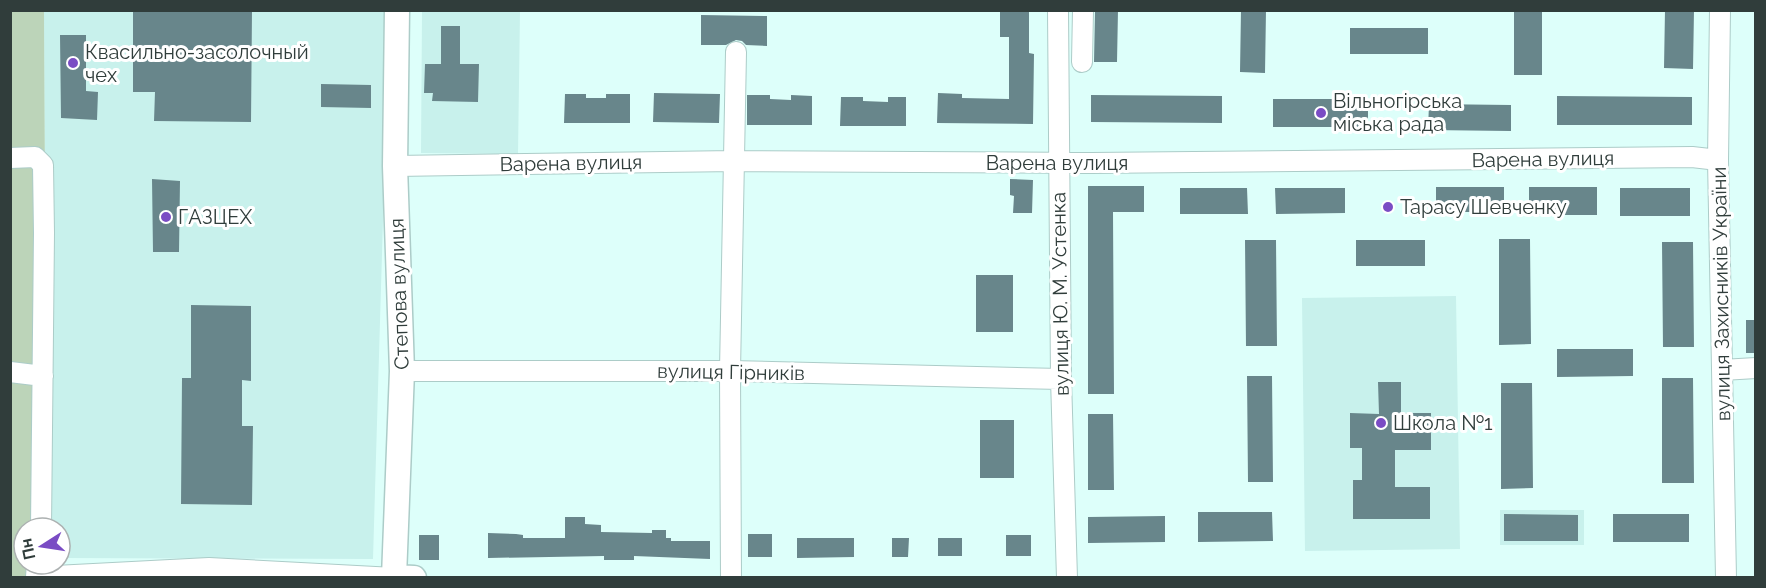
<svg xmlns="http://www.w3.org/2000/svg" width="1766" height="588" font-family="Raleway,sans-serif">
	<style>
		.built { fill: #c8f1ec }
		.green { fill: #bcd4b9 }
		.building { fill: #68868b }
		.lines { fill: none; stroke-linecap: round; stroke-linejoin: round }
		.minor-casing { stroke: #acccc8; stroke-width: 22 }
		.major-casing { stroke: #acccc8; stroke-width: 27 }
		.minor { stroke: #fff; stroke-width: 20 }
		.major { stroke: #fff; stroke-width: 24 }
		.poi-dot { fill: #7a4cc4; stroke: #fff; stroke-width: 2 }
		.labels { text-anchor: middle; stroke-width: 6; stroke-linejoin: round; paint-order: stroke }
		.poi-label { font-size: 20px; fill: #303d3b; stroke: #fff; text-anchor: start }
		.street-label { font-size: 20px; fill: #303d3b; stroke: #fff }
	</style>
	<rect width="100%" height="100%" fill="#ddfffa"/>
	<path class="built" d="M44,11H387L385,152L373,559L60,558V528H47Z
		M422,11H520L518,154L421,153Z
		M1456,296L1460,549L1305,551L1302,298Z
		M1500,510H1584V545H1500Z"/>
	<path class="green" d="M10,11H44L47,528H24V564H47V577H11Z"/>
	<path class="building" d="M133,10H252L251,122L154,121L155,92H133Z
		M1000,10H1029V53L1034,54L1033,124L937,123L938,93L962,94V98L1009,99V37H1000Z
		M1095,10H1118L1117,62H1094Z
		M1241,10H1266L1265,73L1240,72Z
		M1514,10H1542V75H1514Z
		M1665,10H1694L1693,69L1664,68Z
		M701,15L767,16V46L746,45L742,41L736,40L726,45H701Z
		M441,26H460V64H479L478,102L432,101L433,93H424L425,64H441Z
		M1350,28H1428V54H1350Z
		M60,35H86V91L98,92L97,120L61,118Z
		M321,84L371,85V108L321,107Z
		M654,93L720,94L719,123L653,122Z
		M565,94H586V98H606V94H630V123H564Z
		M747,95H770V99L791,100V95L812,96V125H747Z
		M1091,95L1222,96V123L1091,122Z
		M1557,96L1692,97V125H1557Z
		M841,97H863V101L888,102V97H906V126H840Z
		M1273,99H1368V127H1273Z
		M1429,104L1511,105V131L1428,130Z
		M152,179L180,181L179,252H153Z
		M1010,179L1033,180L1032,213H1013L1014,196L1010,195Z
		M1088,186H1144V212H1113L1114,394H1088Z
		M1436,187H1504V212H1436Z
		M1529,187H1597V215H1529Z
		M1180,188H1247L1248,214H1180Z
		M1275,188H1345V213L1276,214Z
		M1620,188H1690V216H1620Z
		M1499,239H1530L1531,344L1499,345Z
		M1245,240H1276L1277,346H1246Z
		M1356,240H1425V266H1356Z
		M1662,242H1693L1694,347H1663Z
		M976,275H1013V332H976Z
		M191,305L251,306V381L242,380V426H253L252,505L181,504L182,378H191Z
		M1746,320H1755V353H1746Z
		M1557,349H1633V376L1557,377Z
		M1247,376H1272L1273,482H1248Z
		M1662,378H1693L1694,483H1662Z
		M1378,382H1401V413H1431V450H1395V487H1430V519H1353V480H1362V448H1350V413L1379,414Z
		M1501,383H1532L1533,488L1501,489Z
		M1088,414H1113L1114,490H1088Z
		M980,420H1014V478H980Z
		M1198,512H1272L1273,541L1198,542Z
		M1504,514L1578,515V541H1504Z
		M1613,514H1689V542H1613Z
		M1165,516V542L1088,543V517Z
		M565,517H585V524L601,525V532L652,533V530H666V538H671V541H710V559L634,556V560H604V556L488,558V533L516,534L523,535V538H565Z
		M748,534H772V557H748Z
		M419,535H439V560H419Z
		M1006,535H1031V556H1006Z
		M797,538H854V557L797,558Z
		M892,538H909L908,557H892Z
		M938,538H962V556H938Z"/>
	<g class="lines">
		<g class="minor-casing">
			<path id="minor" d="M1058,10L1061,379L1067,578
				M1720,10L1718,160L1726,578
				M1082,62L1083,10
				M10,158L35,157L43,165L44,233L41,528
				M395,166L734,161L1091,163L1692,157L1718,160
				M1722,370L1756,368
				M402,371H730L1061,379
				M10,372L43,376
				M37,564L36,577L209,568L394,578
				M731,578L730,371L736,52"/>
		</g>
		<g class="major-casing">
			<path id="major" d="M397,10L395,166L402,371L394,577L414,578"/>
		</g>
		<use href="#minor" class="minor"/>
		<use href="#major" class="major"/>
	</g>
	<g class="poi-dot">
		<circle cx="73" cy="63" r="6"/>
		<circle cx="1321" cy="113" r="6"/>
		<circle cx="1388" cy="207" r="6"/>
		<circle cx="166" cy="217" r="6"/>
		<circle cx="1381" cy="423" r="6"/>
	</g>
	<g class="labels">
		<g class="poi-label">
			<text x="85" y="59">Квасильно-засолочный<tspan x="85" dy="23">чех</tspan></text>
			<text x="1333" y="108">Вільногірська<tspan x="1333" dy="23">міська рада</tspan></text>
			<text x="1400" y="214">Тарасу Шевченку</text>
			<text x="178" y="224">ГАЗЦЕХ</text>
			<text x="1393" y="430">Школа №1</text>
		</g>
		<g class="street-label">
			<text transform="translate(1543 159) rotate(-1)" y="7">Варена вулиця</text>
			<text transform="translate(571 163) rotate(-1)" y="7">Варена вулиця</text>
			<text x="1057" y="170">Варена вулиця</text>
			<text transform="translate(399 294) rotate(-92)" y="7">Степова вулиця</text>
			<text transform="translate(1060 294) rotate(-91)" y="7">вулиця Ю. М. Устенка</text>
			<text transform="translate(1721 294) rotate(-91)" y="7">вулиця Захисників України</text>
			<text transform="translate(731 372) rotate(1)" y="7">вулиця Гірників</text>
		</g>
	</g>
	<rect width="1766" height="588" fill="none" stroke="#303d3b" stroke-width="24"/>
	<g transform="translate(42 546) rotate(258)"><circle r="28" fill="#ffffff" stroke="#acb1b1" stroke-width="1.5"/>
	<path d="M0-4.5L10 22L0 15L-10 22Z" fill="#7a4cc4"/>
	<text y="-9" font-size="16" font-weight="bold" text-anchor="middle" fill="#303d3b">Пн</text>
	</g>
</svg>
